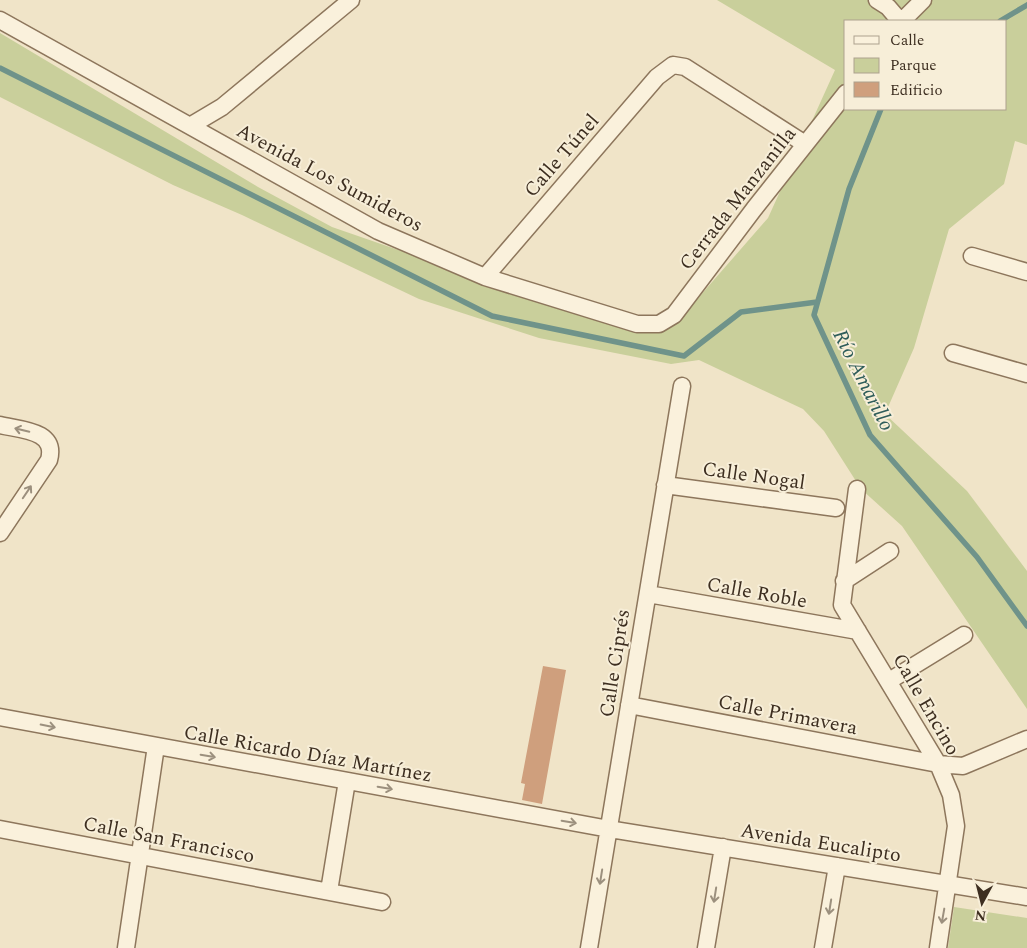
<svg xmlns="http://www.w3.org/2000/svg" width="1027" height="948" font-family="Spectral,serif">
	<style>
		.green { fill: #c9cf9b; fill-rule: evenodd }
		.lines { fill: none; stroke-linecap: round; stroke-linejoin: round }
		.stream { stroke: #6f938a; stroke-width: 5.5 }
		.building { fill: #cf9f7d }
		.minor-casing { stroke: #8d765c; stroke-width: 19 }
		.minor { stroke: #faf1dc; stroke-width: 16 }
		.oneway { stroke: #9c907e }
		.labels { text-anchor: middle; stroke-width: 4; stroke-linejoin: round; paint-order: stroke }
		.street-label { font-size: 20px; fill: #3d2e20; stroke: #f7eed8 }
		.water-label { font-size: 21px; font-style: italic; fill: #2f5d5a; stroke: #f7eed8 }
	</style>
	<rect width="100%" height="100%" fill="#f0e4c8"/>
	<path class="green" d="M717,0H1027V145L1015,141L1004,184L949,229L914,348L885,414L967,491L1027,571V709L902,526L861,489L824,431L803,409L699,360L671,364L539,338L419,299L242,215L173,185L0,97V33L258,187L332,227L563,307L678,321L768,218L835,70ZM846,21H1006V109H846Z
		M954,907L1027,918V948H948Z"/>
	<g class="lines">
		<path class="stream" d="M1000,21L1027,5
			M0,68L492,316L684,356L741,312L817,302
			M881,109L849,189L814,315L870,435L977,557L1027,626"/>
	</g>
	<path class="building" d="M543,666L566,670L542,804L522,800L525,784L521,783Z"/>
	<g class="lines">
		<g class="minor-casing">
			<path id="minor" d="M877,0L888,7L900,21
				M0,20L378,231L485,277L637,324H659L674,315L754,209L846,93
				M902,21L923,0
				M190,126L222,107L351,0
				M972,256L1027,272
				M485,277L657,77L673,65L685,67L805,144
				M953,353L1027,374
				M0,425C21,430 57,430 49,460L0,533
				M665,485L836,508
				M857,489L842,605L938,764L951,795L956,826L938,948
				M844,581L890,551
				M648,594L858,631
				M889,681L964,635
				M629,705L938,764L963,766L1027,739
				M0,717L609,829L1027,897
				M0,829L382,902
				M329,891L347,781
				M126,948L156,746
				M589,948L682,386
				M706,948L723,847
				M823,948L837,866"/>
		</g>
		<use href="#minor" class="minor"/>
	</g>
	<defs><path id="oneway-shaft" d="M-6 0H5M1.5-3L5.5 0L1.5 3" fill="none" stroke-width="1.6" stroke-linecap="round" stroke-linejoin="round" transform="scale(1.25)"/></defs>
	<g class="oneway">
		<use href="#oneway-shaft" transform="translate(22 430) rotate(-167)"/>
		<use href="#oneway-shaft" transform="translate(27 492) rotate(-56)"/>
		<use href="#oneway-shaft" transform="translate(48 726) rotate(11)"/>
		<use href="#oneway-shaft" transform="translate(208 756) rotate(10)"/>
		<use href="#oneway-shaft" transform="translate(385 788) rotate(10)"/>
		<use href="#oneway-shaft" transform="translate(569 822) rotate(10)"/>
		<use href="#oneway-shaft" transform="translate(601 877) rotate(99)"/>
		<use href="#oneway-shaft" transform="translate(715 895) rotate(99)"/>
		<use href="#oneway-shaft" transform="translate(830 907) rotate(99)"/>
		<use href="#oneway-shaft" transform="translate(943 916) rotate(100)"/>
	</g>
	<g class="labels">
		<g class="street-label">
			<text transform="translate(561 155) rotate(-49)" y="7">Calle Túnel</text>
			<text transform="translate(330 177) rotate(28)" y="7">Avenida Los Sumideros</text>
			<text transform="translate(737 198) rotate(-52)" y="7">Cerrada Manzanilla</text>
			<text transform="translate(754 475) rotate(8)" y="7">Calle Nogal</text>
			<text transform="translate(757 592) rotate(10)" y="7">Calle Roble</text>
			<text transform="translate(614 663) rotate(-81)" y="7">Calle Ciprés</text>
			<text transform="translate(927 704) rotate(60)" y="7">Calle Encino</text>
			<text transform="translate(788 714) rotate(11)" y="7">Calle Primavera</text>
			<text transform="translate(308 753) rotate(10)" y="7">Calle Ricardo Díaz Martínez</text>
			<text transform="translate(169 839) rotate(11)" y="7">Calle San Francisco</text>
			<text transform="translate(821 842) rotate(9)" y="7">Avenida Eucalipto</text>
		</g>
		<g class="water-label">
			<text transform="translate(864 380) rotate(63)" y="7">Río Amarillo</text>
		</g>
	</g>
	<rect x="844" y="20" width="162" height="90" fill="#f7eed8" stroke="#ada18e"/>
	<rect x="854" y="36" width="25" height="8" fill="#faf1dc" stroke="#ada18e"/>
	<text x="890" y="45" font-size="15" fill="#3d2e20">Calle</text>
	<rect x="854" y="58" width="25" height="15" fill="#c9cf9b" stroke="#ada18e"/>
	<text x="890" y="70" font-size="15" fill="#3d2e20">Parque</text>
	<rect x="854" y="82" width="25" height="15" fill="#cf9f7d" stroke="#ada18e"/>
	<text x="890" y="95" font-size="15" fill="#3d2e20">Edificio</text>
	<g transform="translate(982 903) rotate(187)" stroke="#f7eed8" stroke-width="4" paint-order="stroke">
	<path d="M0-4L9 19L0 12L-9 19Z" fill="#3d2e20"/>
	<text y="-8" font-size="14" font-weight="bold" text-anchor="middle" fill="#3d2e20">N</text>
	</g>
</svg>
